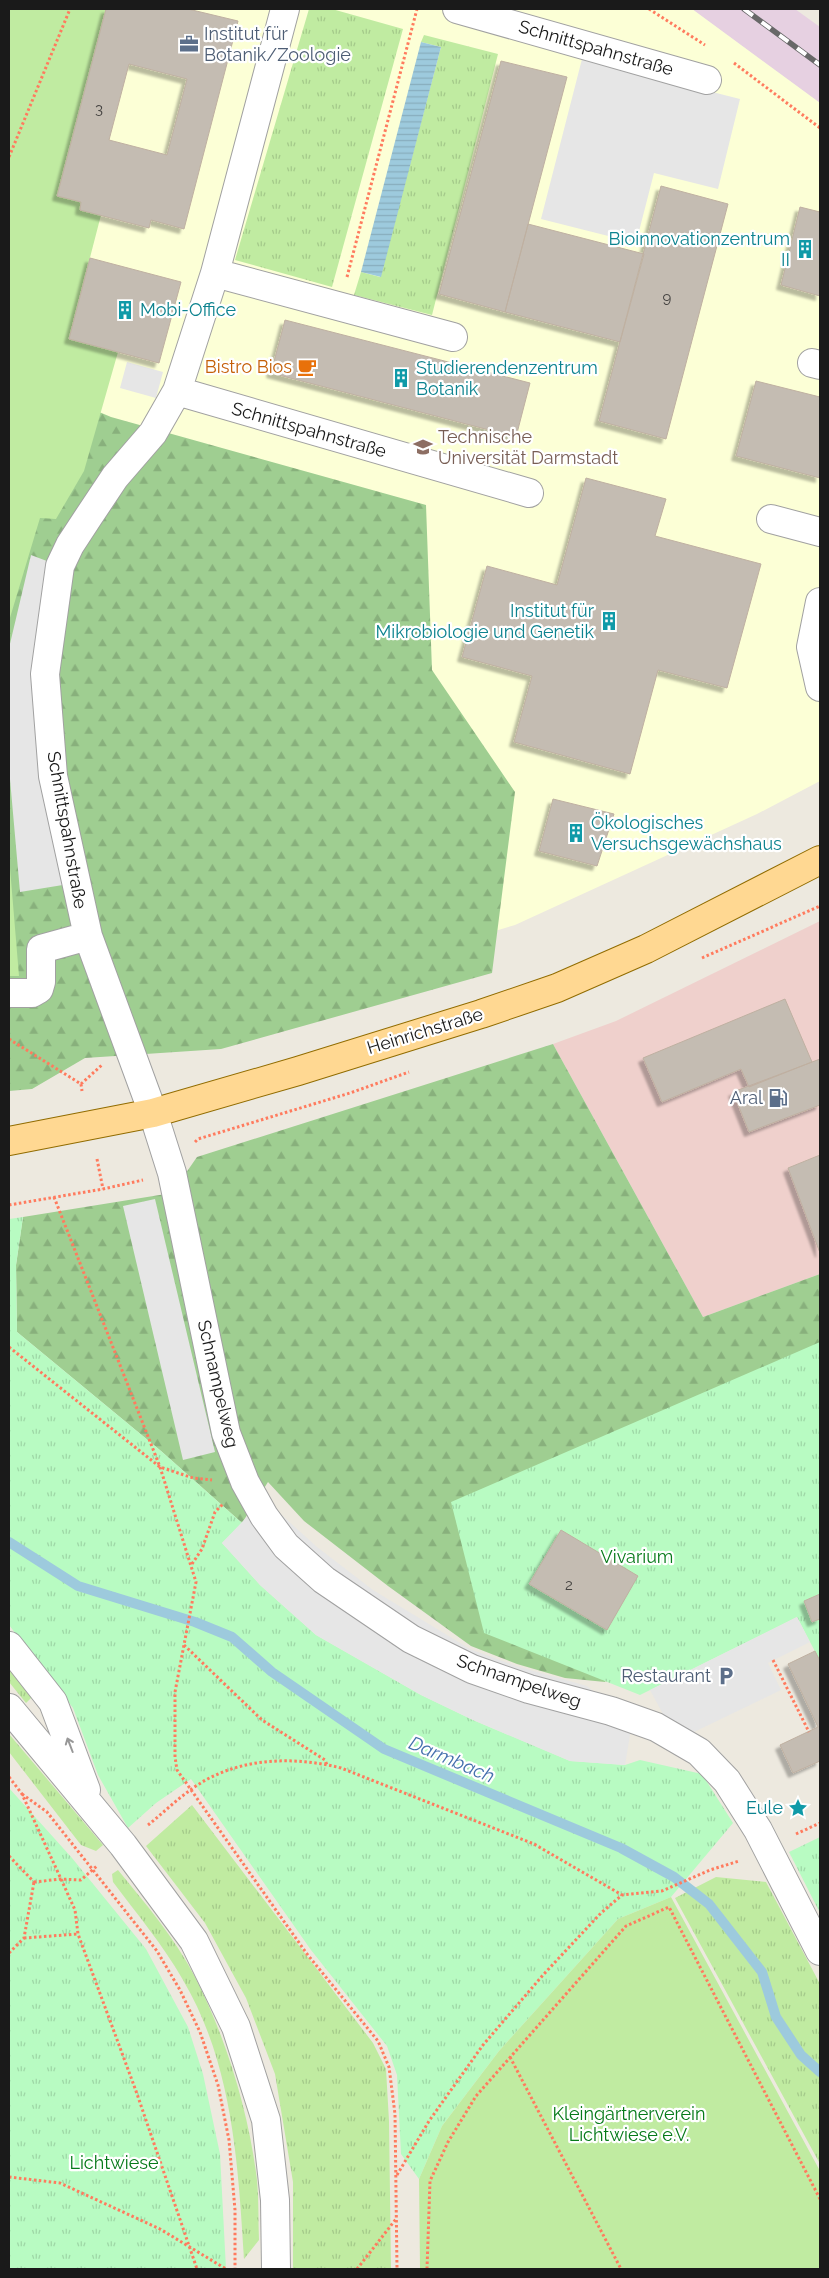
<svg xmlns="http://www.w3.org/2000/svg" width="829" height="2278" font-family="Raleway,sans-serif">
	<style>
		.commercial { fill: #efd0cc }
		.industrial { fill: #e6d0e1 }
		.education { fill: #fcffd6 }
		.grass { fill: url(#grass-tufts) }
		.forest { fill: url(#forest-firs) }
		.park { fill: url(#park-tufts) }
		.garden { fill: #c0eba1 }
		.parking { fill: #e6e6e6 }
		.water { fill: url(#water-rules) }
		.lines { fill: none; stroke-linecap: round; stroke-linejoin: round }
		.stream { stroke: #9dcadd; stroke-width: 10 }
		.building { fill: #c4bcb2; stroke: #bfb0a1; fill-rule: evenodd; filter: url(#shadow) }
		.minor-casing { stroke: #a1a1a1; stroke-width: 30 }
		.major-casing { stroke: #916c00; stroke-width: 30 }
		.path { stroke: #ff7b5e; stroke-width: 3; stroke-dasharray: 2.5 2.5; stroke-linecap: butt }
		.minor { stroke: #fff; stroke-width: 28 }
		.major { stroke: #ffd892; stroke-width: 28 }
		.rail-casing { stroke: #686868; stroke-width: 5.5 }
		.rail { stroke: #fff; stroke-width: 4; stroke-dasharray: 11; stroke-linecap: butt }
		.oneway { stroke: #989898 }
		.labels { text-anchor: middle; stroke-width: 4.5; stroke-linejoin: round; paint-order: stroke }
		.number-label { font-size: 15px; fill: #444240 }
		.service-label { font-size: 18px; fill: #4e5e75; stroke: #fff; text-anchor: end }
		.street-label { font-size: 18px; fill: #1a1a1a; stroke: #fff }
		.culture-label { font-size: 18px; fill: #0d838f; stroke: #fff; text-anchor: end }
		.food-label { font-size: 18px; fill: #c56008; stroke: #fff; text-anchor: end }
		.education-label { font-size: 18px; fill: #785e54; stroke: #fff; text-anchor: start }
		.park-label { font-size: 18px; fill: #067a19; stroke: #fff }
		.water-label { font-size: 19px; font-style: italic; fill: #4470ad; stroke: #fff }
	</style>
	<defs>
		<pattern id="grass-tufts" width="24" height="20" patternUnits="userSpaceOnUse" patternTransform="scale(1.25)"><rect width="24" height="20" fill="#c0eba1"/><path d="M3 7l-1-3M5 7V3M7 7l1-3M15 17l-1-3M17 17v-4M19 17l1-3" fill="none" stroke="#a4c98a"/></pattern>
		<pattern id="forest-firs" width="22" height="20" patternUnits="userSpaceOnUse" patternTransform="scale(1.25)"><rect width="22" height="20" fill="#9fce91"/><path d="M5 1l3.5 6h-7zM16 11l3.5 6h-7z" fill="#88b07c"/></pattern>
		<pattern id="park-tufts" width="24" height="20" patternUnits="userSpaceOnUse" patternTransform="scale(1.25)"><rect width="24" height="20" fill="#b8fbc2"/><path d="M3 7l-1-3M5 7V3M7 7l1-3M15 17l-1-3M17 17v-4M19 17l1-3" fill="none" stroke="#9ed7a6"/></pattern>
		<pattern id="water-rules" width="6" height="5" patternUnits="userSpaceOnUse" patternTransform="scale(1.25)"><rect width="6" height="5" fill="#9dcadd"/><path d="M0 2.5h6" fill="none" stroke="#87adbd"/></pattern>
		<filter id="shadow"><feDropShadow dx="-4.5" dy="4.5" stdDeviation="1" flood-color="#0004"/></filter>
	</defs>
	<rect width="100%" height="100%" fill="#ede9df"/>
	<path class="commercial" d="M820,921V1274L703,1317L553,1044L616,1021Z"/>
	<path class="industrial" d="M692,9H795L820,27V103Z"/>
	<path class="education" d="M94,9H692L820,103V781L757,814L515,925L165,1031L9,824V372Z"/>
	<path class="grass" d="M309,9H332L403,29L332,287L235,260Z
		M424,35L498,54L432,315L354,295L361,272L380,277L441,47L421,42Z
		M9,1667L33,1696L26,1703L9,1682Z
		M9,1734L103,1845L96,1851L81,1845L9,1752Z
		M192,1805L373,2043L386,2069L389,2121L391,2269H293V2182L275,2074L246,1998L205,1923L146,1846Z
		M118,1870C145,1903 175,1938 195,1977C226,2037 249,2113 257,2180C259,2200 258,2220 259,2240L244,2259C238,2164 233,2065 183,1980C163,1945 137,1914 113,1882L112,1874Z
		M716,1877L766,1882L820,1984V2164L675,1898Z"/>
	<path class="forest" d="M9,374L111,417L426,505L432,670L515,792L492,973L221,1049L85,1058L32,1089L9,1091Z
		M553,1044L703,1317L820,1274V1524L636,1635L605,1682L565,1678L517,1664L471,1646L388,1586L304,1521L268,1482L242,1523L161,1451L17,1332L16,1265L23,1217L172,1193L197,1157Z"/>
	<path class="park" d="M23,1217L16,1265L17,1332L161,1451L242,1523L222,1543L260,1585L316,1635L421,1695L473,1720L570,1761L625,1765L640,1760L702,1774L733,1823L671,1897L618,1919L499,2051L442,2126L419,2179L401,2154L397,2075L387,2046L311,1950L191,1779L156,1803L128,1828L98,1775L73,1708L9,1625V1219Z
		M820,1342V1661L797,1617L640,1695L484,1633L451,1502Z
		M9,1788L72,1858L146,1949L188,2027L203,2074L220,2154L226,2269H9Z
		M820,1837V1913L789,1852Z"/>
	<path class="garden" d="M9,9H106L58,196L81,202L80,210L101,215L69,339L118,352L84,471L56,519L40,518L9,621Z
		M9,856L19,976H9Z
		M671,1897L820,2171V2269H420L419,2179L442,2126L499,2051L618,1919Z"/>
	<path class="parking" d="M582,59L740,99L718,189L654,173L636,243L541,219Z
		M127,362L163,372L156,398L120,388Z
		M31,555L60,566L45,674L75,883L20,892L9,768V648Z
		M155,1199L215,1452L183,1460L123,1206Z
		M264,1499L317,1547L373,1590L470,1649L516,1666L587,1686L632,1723L625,1765L570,1761L473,1720L421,1695L316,1635L260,1585L222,1543Z
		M797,1617L810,1642L768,1663L781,1690L692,1733L664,1716L650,1690Z"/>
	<path class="water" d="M421,42L441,47L381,277L361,272Z"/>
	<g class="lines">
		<path class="stream" d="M9,1542L78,1586L195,1622L232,1637L272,1672L384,1749L621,1848L674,1877L709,1904L762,1972L776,2017L801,2055L820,2072"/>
	</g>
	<path class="building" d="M106,9H188L238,21L184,229L151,220L149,228L80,210L81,202L57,196ZM129,64L187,79L167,155L109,140Z
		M501,61L567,77L505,312L439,294Z
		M661,186L728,204L666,439L599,421Z
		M800,207L820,212V296L781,285Z
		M528,224L644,254L620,342L505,312Z
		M90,258L181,282L159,363L69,339Z
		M285,320L530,383L516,437L271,373Z
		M756,381L820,397V478L736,456Z
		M586,478L666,499L655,536L761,564L727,688L658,670L630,774L514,742L532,676L462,657L487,566L557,585Z
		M553,799L614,814L597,866L539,851Z
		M785,999L812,1062L749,1087L741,1069L662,1102L643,1058Z
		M820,1059V1105L749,1132L733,1092Z
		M820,1155V1253L788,1168Z
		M561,1530L638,1576L607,1630L529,1584Z
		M820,1594V1619L812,1622L804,1601Z
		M815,1651L820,1661V1761L793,1773L780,1745L818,1727L788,1664Z"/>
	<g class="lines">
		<g class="minor-casing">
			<path id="minor" d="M285,9L215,273L177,391L153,433L115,477L89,516L70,545L60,566L45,674L53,776L88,936L153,1113L172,1173L226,1433L245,1482L264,1516L286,1546L324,1580L411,1639L472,1669L529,1689L611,1711L656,1727L699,1752L727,1781L758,1830L820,1951
				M457,9L707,80
				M215,273L453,337
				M812,363L820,365
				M177,391L529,493
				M771,519L820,532
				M820,602L811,647L820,687
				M9,993H32L39,989L41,982V949L88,936
				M9,1646L53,1702L86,1790
				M9,1708L123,1845L194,1941L236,2027L266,2120L275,2200L276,2269"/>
		</g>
		<g class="major-casing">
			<path id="major" d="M9,1141L153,1113L298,1071L481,1014L557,988L646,949L820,860"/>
		</g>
		<path class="path" d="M649,9L705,45
			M734,63L820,128
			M9,157L70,9
			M347,277L417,9
			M702,958L820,906
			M9,1039L81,1084L82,1091
			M81,1084L103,1064
			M195,1142L198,1139L350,1093L409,1072
			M97,1159L103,1189
			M54,1197L160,1467L196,1582L175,1692V1757L177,1770L307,1954L378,2041L389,2067L395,2114L397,2269
			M9,1205L103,1189L143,1180
			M9,1347L160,1467L193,1478L212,1480
			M192,1564L202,1549L215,1512L223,1504
			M184,1645L262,1720L325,1760L327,1765
			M773,1660L809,1732
			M9,1777L22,1794L61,1879L75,1910L78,1934L136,2091L197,2269
			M22,1794L47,1812L157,1951L180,1990L200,2032L218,2085L229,2140L235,2210V2269
			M148,1825C162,1814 175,1801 189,1791C232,1758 290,1755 341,1768L534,1844L622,1895
			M796,1834L820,1823
			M9,1856L34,1882
			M34,1882L61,1879L81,1880L98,1865
			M24,1938L78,1934
			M9,1953L24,1938L34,1882
			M510,2057L621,2269
			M397,2175L429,2121L483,2045L543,1975L601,1913L622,1895L662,1891L710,1870L739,1861
			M9,2177L60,2183L160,2229L226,2269
			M357,2269L396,2219
			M427,2269L430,2181L448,2142L476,2096L626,1926L669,1907L820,2199"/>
		<use href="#minor" class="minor"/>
		<use href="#major" class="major"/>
		<g class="rail-casing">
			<path id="rail" d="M744,9L820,65"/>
		</g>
		<use href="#rail" class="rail"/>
	</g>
	<defs><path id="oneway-shaft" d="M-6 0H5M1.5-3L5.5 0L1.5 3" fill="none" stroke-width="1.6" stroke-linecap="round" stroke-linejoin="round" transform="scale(1.25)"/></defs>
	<use class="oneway" href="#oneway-shaft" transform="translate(70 1745) rotate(-111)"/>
	<defs>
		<g id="office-bare" transform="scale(1.5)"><path d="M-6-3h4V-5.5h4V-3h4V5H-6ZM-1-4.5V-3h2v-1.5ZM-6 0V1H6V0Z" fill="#5c6f8a" stroke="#fff" stroke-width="2.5" paint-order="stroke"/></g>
		<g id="building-bare" transform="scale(1.5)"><path d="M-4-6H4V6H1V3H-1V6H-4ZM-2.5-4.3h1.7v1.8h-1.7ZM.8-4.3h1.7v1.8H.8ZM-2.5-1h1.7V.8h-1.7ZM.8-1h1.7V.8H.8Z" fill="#0f9aa8" stroke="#fff" stroke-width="2.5" paint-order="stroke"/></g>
		<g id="cafe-bare" transform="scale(1.5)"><path d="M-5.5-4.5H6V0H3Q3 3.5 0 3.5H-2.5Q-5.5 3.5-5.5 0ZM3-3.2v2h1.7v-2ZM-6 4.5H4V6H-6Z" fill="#e8710a" stroke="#fff" stroke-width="2.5" paint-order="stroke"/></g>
		<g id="university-bare" transform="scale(1.5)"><path d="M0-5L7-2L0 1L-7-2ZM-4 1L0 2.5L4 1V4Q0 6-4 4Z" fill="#8d6e63" stroke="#fff" stroke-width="2.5" paint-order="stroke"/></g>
		<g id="fuel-bare" transform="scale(1.5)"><path d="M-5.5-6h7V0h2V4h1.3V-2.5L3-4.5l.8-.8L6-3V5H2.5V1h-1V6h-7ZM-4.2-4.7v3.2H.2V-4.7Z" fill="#5c6f8a" stroke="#fff" stroke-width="2.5" paint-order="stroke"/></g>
		<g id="parking-bare" transform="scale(1.5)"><path d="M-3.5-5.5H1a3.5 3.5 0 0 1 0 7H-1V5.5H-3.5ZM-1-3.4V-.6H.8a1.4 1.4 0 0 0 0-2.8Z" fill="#5c6f8a" stroke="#fff" stroke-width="2.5" paint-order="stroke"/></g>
		<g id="sight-bare" transform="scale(1.5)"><path d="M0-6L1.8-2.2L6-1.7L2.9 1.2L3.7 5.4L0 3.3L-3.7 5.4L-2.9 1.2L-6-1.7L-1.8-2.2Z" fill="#0f9aa8" stroke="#fff" stroke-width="2.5" paint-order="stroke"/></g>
	</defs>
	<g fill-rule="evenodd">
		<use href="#office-bare" x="189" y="44"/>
		<use href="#building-bare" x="805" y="249"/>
		<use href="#building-bare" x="125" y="310"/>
		<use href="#cafe-bare" x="307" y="367"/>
		<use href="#building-bare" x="401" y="378"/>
		<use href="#university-bare" x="423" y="447"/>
		<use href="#building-bare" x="609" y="621"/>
		<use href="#building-bare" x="576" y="833"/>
		<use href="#fuel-bare" x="778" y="1098"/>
		<use href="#parking-bare" x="726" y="1676"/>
		<use href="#sight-bare" x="798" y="1808"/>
	</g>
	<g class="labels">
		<g class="number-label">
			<text x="99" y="114">3</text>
			<text x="667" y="303">9</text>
			<text x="569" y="1590">2</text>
		</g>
		<g class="service-label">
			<text x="204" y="40" text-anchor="start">Institut für<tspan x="204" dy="21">Botanik/Zoologie</tspan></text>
			<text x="763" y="1104">Aral</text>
			<text x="711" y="1682">Restaurant</text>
		</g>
		<g class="street-label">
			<text transform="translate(596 48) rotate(16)" y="6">Schnittspahnstraße</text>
			<text transform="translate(309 430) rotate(16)" y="6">Schnittspahnstraße</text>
			<text transform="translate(67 830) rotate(80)" y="6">Schnittspahnstraße</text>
			<text transform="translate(425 1031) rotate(-17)" y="6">Heinrichstraße</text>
			<text transform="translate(218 1384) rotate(77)" y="6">Schnampelweg</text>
			<text transform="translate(519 1681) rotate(19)" y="6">Schnampelweg</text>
		</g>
		<g class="culture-label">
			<text x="790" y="245">Bioinnovationzentrum<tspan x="790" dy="21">II</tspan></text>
			<text x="140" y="316" text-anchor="start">Mobi-Office</text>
			<text x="416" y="374" text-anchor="start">Studierendenzentrum<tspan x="416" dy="21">Botanik</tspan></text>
			<text x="594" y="617">Institut für<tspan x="594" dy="21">Mikrobiologie und Genetik</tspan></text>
			<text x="591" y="829" text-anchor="start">Ökologisches<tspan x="591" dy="21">Versuchsgewächshaus</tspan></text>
			<text x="783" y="1814">Eule</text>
		</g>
		<g class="food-label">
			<text x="292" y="373">Bistro Bios</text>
		</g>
		<g class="education-label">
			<text x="438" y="443">Technische<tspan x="438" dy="21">Universität Darmstadt</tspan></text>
		</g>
		<g class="park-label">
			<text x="637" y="1563">Vivarium</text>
			<text x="629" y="2120">Kleingärtnerverein<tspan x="629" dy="21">Lichtwiese e.V.</tspan></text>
			<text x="114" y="2169">Lichtwiese</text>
		</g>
		<g class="water-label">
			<text transform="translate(452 1759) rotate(23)" y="7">Darmbach</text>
		</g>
	</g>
	<rect width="829" height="2278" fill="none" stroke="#1a1a1a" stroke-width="20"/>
</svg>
